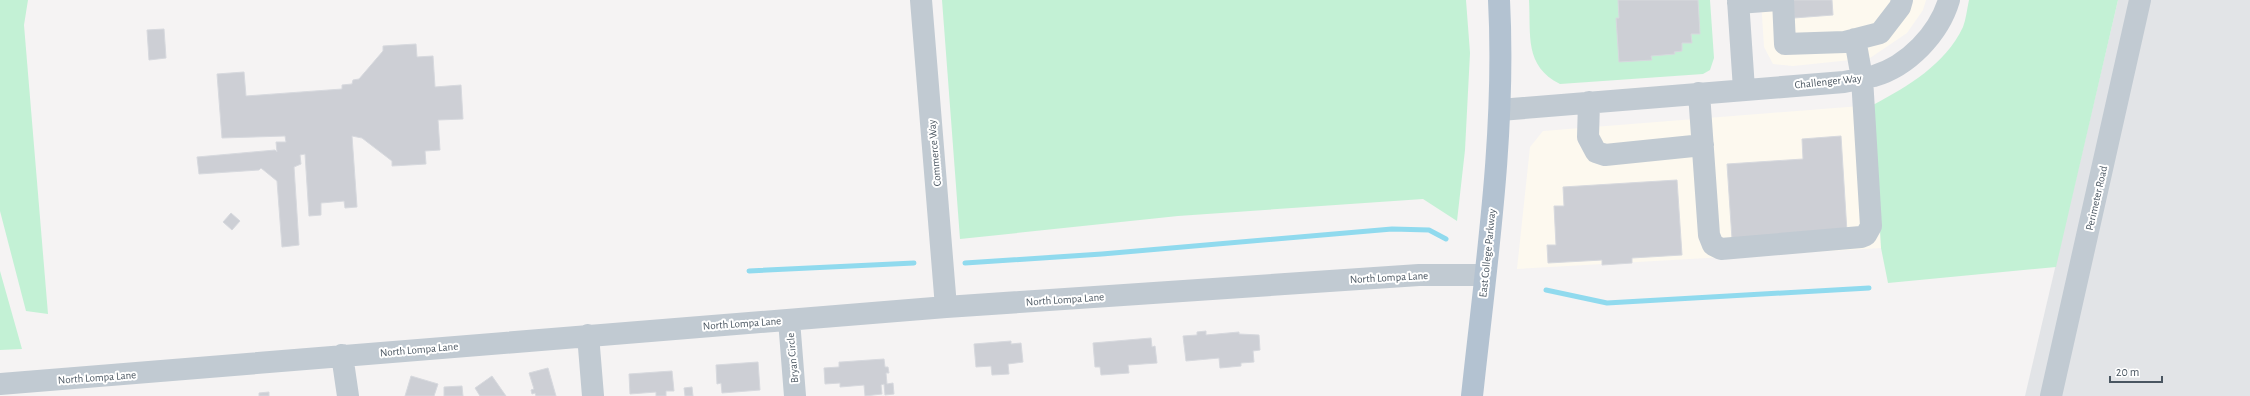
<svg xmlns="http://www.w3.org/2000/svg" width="2250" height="396" font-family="'Alegreya Sans',sans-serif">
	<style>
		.commercial { fill: #fdf9ef }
		.airport { fill: #e2e4e7 }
		.green { fill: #c3f1d5 }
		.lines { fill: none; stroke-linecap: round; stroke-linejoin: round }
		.stream { stroke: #90daee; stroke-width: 5 }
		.building { fill: #cdcfd5; stroke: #d7d9de }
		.minor { stroke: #c1cad2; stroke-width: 22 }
		.major { stroke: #b3c2d1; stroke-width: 22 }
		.labels { text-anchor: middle; stroke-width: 4; stroke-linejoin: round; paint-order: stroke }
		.street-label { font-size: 11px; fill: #4a5661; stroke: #fff }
	</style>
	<rect width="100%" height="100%" fill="#f5f3f3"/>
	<path class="commercial" d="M1761,0H1926L1923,10L1907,33L1870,58L1793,66L1773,64L1764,47Z
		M1873,105L1881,248L1517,269L1530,147L1543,131Z"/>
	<path class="airport" d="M2118,0H2250V396H2025Z"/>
	<path class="green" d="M0,0H28L24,25L48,314L26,311L0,211Z
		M942,0H1466L1470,53L1465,150L1457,221L1423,199L1178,216L960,239Z
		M1529,0H1710L1714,58L1710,70L1703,74L1560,84C1524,66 1531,35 1529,0Z
		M1969,0H2118L2056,267L1888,283L1881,248L1873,105C1908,86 1945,65 1963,27C1966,19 1967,9 1969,0Z
		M0,271L22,349L0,350Z"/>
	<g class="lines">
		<path class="stream" d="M965,263L1102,254L1392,229L1429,230L1446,239
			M749,271L914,263
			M1546,290L1607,303L1869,288"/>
	</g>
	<path class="building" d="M1618,0H1698L1700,34H1691L1692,43H1682V51L1674,52L1675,54L1651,56L1652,60L1619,62L1616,18H1619Z
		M1793,0H1832L1833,15L1794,18Z
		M164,29L166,58L149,60L147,30Z
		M416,44L417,57L433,56L435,87L461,85L463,119L438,120L440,150L425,151L426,164L392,166V161L362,138L352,136L357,207L345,208L344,201L321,203V215L309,216L305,154L300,155L301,164L294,167L299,245L282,247L277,181L261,168L259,170L199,174L197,157L275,150L277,152L276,142H286L285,136L222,138L217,74L244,72L246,96L342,89V85L352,84L353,80L359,79L383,51V46Z
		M1841,136L1847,232L1732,239L1727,164L1803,159L1802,139Z
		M1677,180L1682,255L1632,258V263L1602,265V260L1548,263L1547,245H1556L1554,206H1564L1563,187Z
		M231,213L240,221L232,230L223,222Z
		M1206,331V335L1239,332V334L1259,335L1260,350L1253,351L1254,362L1241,363V366L1220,368L1219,358L1186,361L1183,336L1197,335V332Z
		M1151,338L1152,347L1155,346L1157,363L1128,365L1129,373L1101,375L1100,367H1095L1093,343Z
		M1011,341V344L1021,343L1023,362L1008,364L1009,374L992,375L991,366L976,367L974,344Z
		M884,359L885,367H888L889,373H886L887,384L893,383L894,394L885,395L884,384L881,385L882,394L865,396L864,385L840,387V383L825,384L824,368L839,367V362H841Z
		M758,362L760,390L722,393L721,383L717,384L716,365Z
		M548,368L556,396H536L535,393L532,394L531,390L534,389L529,373Z
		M672,371L674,391H666V396H656V392L630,394L629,374Z
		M411,376L438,384L434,396H405Z
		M492,376L506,396H480L475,388Z
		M462,386L463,396H444V387Z
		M692,387L693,396H685L684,388Z
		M269,392V396H259V393Z"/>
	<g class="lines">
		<path class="minor" d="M921,0L946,307
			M1738,0L1744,89
			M1783,0L1785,44L1845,42L1880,33L1900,7L1902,0
			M1738,3L1778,0
			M1699,93L1709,235L1713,245L1721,249L1861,237L1866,235L1871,226L1862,78L1855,39
			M1589,102L1588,137L1596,152L1605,155L1703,145
			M1500,110L1844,82C1854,80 1864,78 1874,76C1908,66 1939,34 1949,0
			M789,320L795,396
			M588,335L593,396
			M342,355L348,396
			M0,384L946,307L1419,275H1485
			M2051,396L2140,0"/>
		<path class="major" d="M1472,396C1486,265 1506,132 1499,0"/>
	</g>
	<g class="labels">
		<g class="street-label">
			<text transform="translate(1828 81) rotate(-6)" y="4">Challenger Way</text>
			<text transform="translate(934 153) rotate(-95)" y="4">Commerce Way</text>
			<text transform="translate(2096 198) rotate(-77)" y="4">Perimeter Road</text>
			<text transform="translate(1487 253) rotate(-84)" y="4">East College Parkway</text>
			<text transform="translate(1389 277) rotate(-3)" y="4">North Lompa Lane</text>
			<text transform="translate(1065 299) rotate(-4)" y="4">North Lompa Lane</text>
			<text transform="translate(742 323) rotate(-4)" y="4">North Lompa Lane</text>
			<text transform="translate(419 349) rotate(-5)" y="4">North Lompa Lane</text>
			<text transform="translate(792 358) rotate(-95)" y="4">Bryan Circle</text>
			<text transform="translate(97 377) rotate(-4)" y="4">North Lompa Lane</text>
		</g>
	</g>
	<path d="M2110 376v6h52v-6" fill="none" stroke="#4a5661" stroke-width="2"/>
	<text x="2116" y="376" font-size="12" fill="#4a5661" stroke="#ffffff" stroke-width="3" paint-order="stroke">20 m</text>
</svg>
